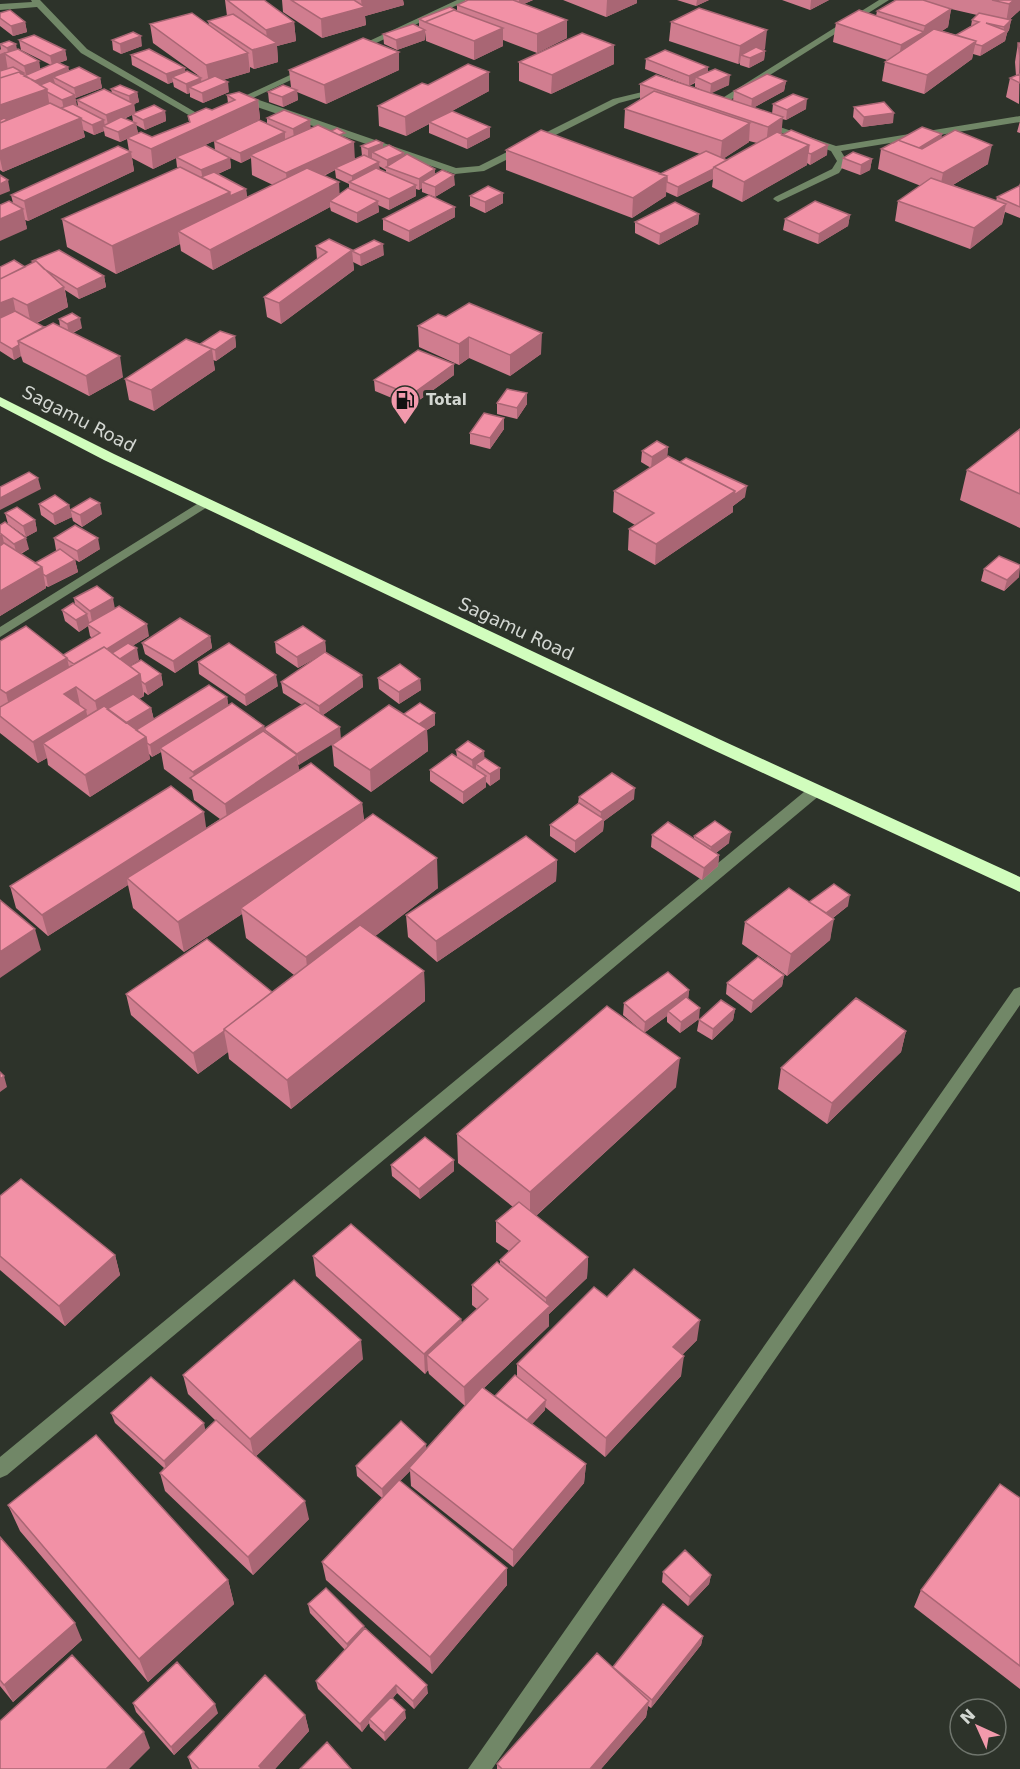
<svg xmlns="http://www.w3.org/2000/svg" width="1020" height="1769" font-family="'DejaVu Sans',sans-serif">
	<style>
		.lines { fill: none; stroke-linecap: round; stroke-linejoin: round }
		.minor { fill: #718767; fill-rule: evenodd }
		.highway { fill: #d1fdbd; fill-rule: evenodd }
		.wall { fill: #d07d8f; fill-rule: evenodd }
		.shaded-wall { fill: #a96674 }
		.building { fill: #f291a6; stroke: #a96674; stroke-width: 1.5 }
		.labels { text-anchor: middle; stroke-width: 6; stroke-linejoin: round; paint-order: stroke }
		.far-poi-label { font-size: 15px; font-weight: bold; fill: #d3d7d2; stroke: #2d332a; text-anchor: start }
		.street-label { font-size: 18px; fill: #d3d7d2; stroke: #2d332a }
	</style>
	<rect width="100%" height="100%" fill="#2d332a"/>
	<g class="lines">
		<path class="minor" d="M31,0H40L87,49L207,119L199,121L81,53L37,7L0,10V4L32,2Z
			M457,0H468L359,51L352,49Z
			M879,0H889L716,109L708,107Z
			M303,69L310,71L253,98L456,168L479,166L613,99L659,88L664,91L619,103L484,171L455,174L236,100Z
			M1020,116V122L841,151L847,161L839,173L778,202L773,199L775,197L832,169L837,161L831,151L757,124L765,122L836,146Z
			M205,499L209,500V506L0,637V627Z
			M815,786L820,787L822,791L820,795L7,1475L0,1478V1457L810,787Z
			M1020,987V1005L492,1769H468L1014,989Z"/>
		<path class="highway" d="M0,397L114,454L721,740L1020,877V892L709,748L104,460L0,406Z"/>
	</g>
	<path class="wall" d="M225,0H264L294,22L296,41L277,46L278,62L254,69L250,67V72L223,80L229,92L203,103L190,97V93L187,94L174,87L173,82L168,84L132,65L131,55L199,76L153,43L150,24L209,25L208,21L227,16Z
		M282,0H403L404,5L365,16L366,25L322,38L283,12Z
		M465,0H533L524,4L567,20V38L537,53L503,40V46L474,60L426,41L425,32V40L397,50L384,44L383,34L419,27V19L457,10V5L465,1Z
		M563,0H637V3L606,17Z
		M677,0H709L696,6Z
		M782,0H829L810,10Z
		M896,0H1020V10L1009,20H1011L1009,30L1007,33L1005,41L980,56L973,54L972,59L924,94L882,81L885,62L887,60L833,42L836,23L876,16L877,11ZM951,9L977,15L972,20L971,26L956,35L942,31L948,27Z
		M0,13L25,22L27,32L13,36L0,26Z
		M671,22L765,49L763,50L765,51L764,60L749,68L740,65V63L738,64L669,41Z
		M19,40L65,50L67,60L59,63L68,67L69,71L100,78L102,88L75,98L76,105L78,106L77,100L112,93L111,89L137,92L139,102L134,104L135,112L165,111L166,121L145,130L136,125L138,133L152,137L189,122L188,116L212,110L228,103L227,95L258,100L260,119L205,145L215,150L214,141L267,124V118L311,128L345,138L355,159L362,156L361,146L383,143V147L404,153V155L455,185L435,197L422,192V188L419,190L416,189V196L389,210L378,205L379,212L357,223L331,211L330,207L213,270L181,251L180,244L116,274L67,247L62,219L179,168L177,167L176,158L153,169L132,158L134,171L28,221L25,220L27,229L13,203L11,195L129,151L127,139L120,142L105,136L104,131L94,135L83,130L85,137L3,172L0,170V49L1,50L0,44L17,49L39,61L40,69L51,65L21,50ZM132,115L133,122L124,119ZM230,158L241,163L251,158L252,175L273,185L247,197L246,189L218,174L231,168ZM379,166L386,170V173L379,170ZM335,170L336,178L349,184V189L340,194L324,176Z
		M112,40L142,46L121,54L113,50Z
		M1018,43H1020L1019,104L1006,97L1010,78L1016,76L1015,62Z
		M614,45V64L551,94L519,81V62Z
		M646,59L708,72L729,85L710,93L733,101L734,91L786,81L784,91L753,108L772,114L773,104L806,109L786,120L782,119L781,134L827,155L810,165L807,163V165L742,202L712,187L713,179L677,197L666,192V196L632,218L506,170V150L660,174L700,154L624,128L625,109L640,100V84L706,92L695,87V83L689,86L645,69ZM749,141L757,143L727,160L724,158L749,142Z
		M289,70H399L326,104L297,92L298,100L283,107L269,102L268,92L291,87Z
		M428,85L489,91L452,111L490,127V137L467,149L429,133V124L406,136L379,126L378,106Z
		M854,107L893,123L862,127L853,117Z
		M1020,121V133L1017,132Z
		M942,138L988,164L953,185L996,201L997,197L1019,186L1020,183V218L1005,212L1002,224L970,249L895,221L898,201L921,186L878,169L881,149Z
		M843,158L872,159L870,170L860,175L841,168Z
		M503,193V203L485,213L470,206V196Z
		M699,214L698,224L659,245L635,233V222Z
		M850,215L848,226L818,244L783,230L785,219Z
		M455,217L409,242L383,230V219Z
		M316,246L384,255L361,266L353,262L354,270L281,324L267,317L264,297L317,259Z
		M32,261L104,276L106,287L79,299L65,290L68,307L37,323L44,327H60L59,319L82,328L73,333L123,377L89,396L23,362L21,356L14,360L0,351V267H25L32,263Z
		M418,326L541,354L510,376L469,358L459,365L419,347Z
		M235,336L236,347L216,361L213,360L215,370L154,411L129,400L125,379L200,344Z
		M454,375L411,406L375,391L374,380Z
		M497,403L527,404L517,419L497,414Z
		M504,418V429L490,449L470,444V433Z
		M1020,429V528L960,500L967,470Z
		M668,447L667,457L745,497L733,506V512L655,565L628,550L629,529L635,525L613,512L614,491L651,468L641,462L642,451Z
		M39,504L69,505L72,517L55,525L41,515Z
		M70,510L102,514L82,527L73,521Z
		M5,513L35,520L37,531L26,537L8,524Z
		M0,525L29,549L21,554L35,563L58,551L56,550L54,538L100,549L79,562L74,559L75,560L78,572L48,587L46,586V588L0,616Z
		M984,569L1019,577L1004,591L981,581Z
		M74,598L115,608L149,636L132,646L139,660L129,666L161,674L163,685L148,695L144,692V696L139,699L151,708L154,720L227,697L228,705L265,728L302,705L283,693L281,682L362,675L363,687L323,715L341,739L404,714L435,713V725L427,730L428,751L371,792L334,766L332,745L338,740L298,765L299,770L362,803L364,820L438,888L375,936L424,971L425,1001L291,1109L229,1059L228,1052L198,1074L131,1015L126,994L272,992L294,975L246,938L242,914L184,952L133,908L128,885L48,936L16,908L10,886L206,828L220,819L194,800L192,790L164,769L161,752L152,757L149,754L150,759L90,797L48,765L47,758L38,763L0,733V707H1L0,706V641L63,655L92,638L90,636L88,626L79,632L65,621L62,610L75,605Z
		M210,636L212,648L175,673L145,654L142,643Z
		M325,641L326,652L298,668L276,653L275,642Z
		M198,662L278,686L246,706L199,674Z
		M378,678L420,679L421,690L399,704L379,689Z
		M456,750L485,759L500,768V779L490,786L486,782V787L463,804L430,781V770L457,757Z
		M579,797L634,799L604,821L603,831L575,853L550,836V825L578,803Z
		M652,835L694,839V836L729,843L716,853L719,855L718,866L702,880L651,847Z
		M557,860L556,881L437,962L408,937L406,915Z
		M809,902L848,906L833,918L830,940L787,976L742,944L745,922Z
		M784,975L782,986L751,1013L726,994L727,983Z
		M689,990L688,999L699,1019L680,1033L667,1022V1016L644,1033L676,1087L536,1216L588,1257L587,1278L549,1314V1326L484,1388L495,1396L517,1377V1364L607,1297L697,1340L682,1355L681,1376L605,1457L545,1407V1410L532,1424L586,1464L584,1483L513,1567L411,1486L410,1471L400,1481L507,1568V1585L432,1674L326,1580L322,1562L382,1498L357,1476L356,1466L426,1449L465,1406L429,1374L428,1370L425,1374L316,1276L313,1256L461,1319L462,1323L477,1309L472,1305V1285L500,1265V1260L509,1251L496,1242V1221L513,1207L458,1163L457,1134L642,1031L623,1015L624,1003Z
		M735,1009L733,1020L712,1040L697,1031L699,1020Z
		M906,1031L901,1052L827,1124L778,1089L781,1068Z
		M454,1160V1171L420,1199L392,1176L391,1165Z
		M0,1196L115,1255L120,1275L65,1326L0,1270Z
		M363,1359L256,1456L309,1519L253,1575L165,1491L160,1473L164,1468L115,1423L111,1413L206,1430L216,1421L188,1394L183,1375Z
		M1020,1498V1689L914,1607L921,1590Z
		M8,1505L228,1580L234,1604L148,1682L20,1531Z
		M0,1537L82,1640L13,1702L0,1686Z
		M663,1572L711,1575L709,1584L688,1606L662,1582Z
		M308,1604L364,1626V1629L428,1693L414,1709L397,1693L393,1698L406,1718L385,1741L370,1727L369,1723L362,1732L318,1689L316,1681L345,1650L310,1613Z
		M703,1636L701,1645L651,1708L648,1706L646,1717L601,1769H497V1764L613,1668V1667Z
		M133,1703L218,1713L174,1755L136,1712Z
		M305,1715L309,1731L275,1769H192L188,1757Z"/>
	<path class="shaded-wall" d="M361,0H403L404,5L365,16L366,25L322,38L321,19L362,8Z
		M519,0H533L519,6Z
		M607,0H637V3L606,17Z
		M697,0H709L696,6Z
		M811,0H829L810,10Z
		M1014,0H1020V10L1006,23L1009,4Z
		M951,9L948,27L923,43L898,64L901,45L923,32L925,26Z
		M567,20V38L537,53V34Z
		M1011,20L1009,30L1007,33L1005,41L980,56L982,46L1003,33L1004,27Z
		M25,22L27,32L13,36L11,26Z
		M294,22L296,41L277,46L278,62L254,69L252,50L268,46L266,30Z
		M503,28V46L474,60V41Z
		M425,30V40L397,50L396,40Z
		M767,30L765,49L749,58L741,55L740,63L738,64L740,46Z
		M141,36L142,46L121,54L120,44Z
		M976,41L972,59L924,94L927,75Z
		M16,44L18,54L9,57L7,48Z
		M614,45V64L551,94L552,75Z
		M65,50L67,60L52,65L50,56Z
		M765,51L764,60L749,68L750,58Z
		M5,52L8,71L0,74V54Z
		M399,52V70L326,104L324,85Z
		M248,53L250,72L209,84L206,65Z
		M39,61L40,71L26,75L24,66Z
		M68,67L70,77H53L55,83L37,90L35,81Z
		M708,67V77H696L695,82L689,86V76Z
		M185,68L186,78L172,77L173,82L168,84L166,74Z
		M489,72V91L430,123L429,122V124L406,136L405,117Z
		M730,75L729,85L710,94L711,84Z
		M100,78L102,88L76,98L74,88Z
		M201,78L202,88L189,87L190,93L187,94L186,84Z
		M786,81L784,91L751,109L752,99Z
		M228,82L229,92L203,103L202,93Z
		M47,89L50,108L0,126V105Z
		M297,90L298,100L283,107L282,97Z
		M137,92L139,102L134,104L136,114H132V115L108,125L106,115L130,105L129,96Z
		M75,95L77,105L64,110L62,100Z
		M807,99L806,109L786,120L787,110Z
		M258,100L260,119L178,158L176,157V158L153,169L151,149Z
		M165,111L166,121L145,130L143,120Z
		M894,113L893,123L862,127L864,117Z
		M783,117L781,137L766,146L768,127Z
		M81,118L85,137L3,172L0,159V151Z
		M104,120L105,127L103,126L104,131L94,135L92,125Z
		M310,120L311,130L294,139L293,129Z
		M136,123L138,133L120,142L118,132Z
		M750,123L749,142L720,161L722,141Z
		M490,127V137L467,149V139Z
		M285,132V142L250,155L251,158L241,163L240,153Z
		M942,134L941,144L913,151Z
		M354,142L355,161L335,168V170L288,192L286,173Z
		M383,143V153L372,152V158L368,160V149Z
		M809,145L807,165L742,202L744,182Z
		M828,145L827,155L810,165L811,154Z
		M992,145L988,164L939,193L943,173Z
		M131,152L134,171L28,221L24,201Z
		M404,153L405,164L387,168V160Z
		M230,158L231,168L203,180L201,170Z
		M872,159L870,170L860,175L861,165Z
		M379,162L380,172L352,183V176Z
		M435,169V180L422,182V188L419,190V179Z
		M713,169V179L677,197L678,187Z
		M454,175L455,185L435,197V187Z
		M667,176L666,196L632,218L633,198Z
		M8,180L10,191L0,195V184Z
		M339,182L340,202L330,201V207L213,270L210,250Z
		M416,185V196L389,210V199Z
		M246,189L247,199L178,231L180,244L116,274L112,246L230,192Z
		M503,193V203L485,213V202Z
		M378,201L379,212L357,223V213Z
		M1006,204L1002,224L970,249L974,228Z
		M455,207V217L409,242V231Z
		M23,209L27,229L0,241V219Z
		M699,214L698,224L659,245L660,234Z
		M850,215L848,226L818,244L819,234Z
		M383,244L384,255L361,266L360,255Z
		M352,250L354,270L281,324L279,303Z
		M104,276L106,287L79,299L77,289Z
		M64,287L68,307L31,325L27,305Z
		M13,298L17,319L0,325V303Z
		M80,318L82,328L69,334L67,324Z
		M542,333L541,354L510,376V355Z
		M235,336L236,347L216,361L215,350Z
		M469,337V358L459,365V344Z
		M19,345L21,356L14,360L12,349Z
		M212,349L215,370L154,411L151,390Z
		M120,356L123,377L89,396L86,376Z
		M454,364V375L411,406V395Z
		M527,393V404L517,419V408Z
		M504,418V429L490,449V438Z
		M668,447L667,458L651,468L652,457Z
		M38,478L41,489L0,510V498Z
		M747,486L745,497L733,506V512L655,565L656,544L735,491Z
		M100,503L102,514L82,527L80,515Z
		M69,505L72,517L55,525L53,514Z
		M35,520L37,531L26,537L23,526Z
		M2,534L7,556L0,559V535Z
		M26,538L29,549L17,555L14,544Z
		M98,538L100,549L79,562L77,551Z
		M75,560L78,572L48,587L46,576Z
		M42,567L46,588L0,616V591Z
		M1020,568L1019,577L1004,591L1007,580Z
		M113,598L115,609L92,622L90,611Z
		M87,614L90,625L87,624L88,626L79,632L76,620Z
		M147,624L149,636L114,657L77,666Z
		M210,636L212,648L175,673L173,661Z
		M325,641L326,652L298,668L297,657Z
		M137,648L139,660L121,671L118,660Z
		M67,658L72,680L11,715L6,693Z
		M140,674L144,696L100,723L95,701Z
		M161,674L163,685L148,695L145,684Z
		M276,675L278,686L246,706L245,695Z
		M362,675L363,687L320,717L319,706Z
		M420,679L421,690L399,704V692Z
		M76,687L81,709L64,694Z
		M227,697L229,709L160,748L161,752L152,757L150,745Z
		M151,708L154,720L124,737L122,726Z
		M86,710L91,732L43,743L47,758L38,763L33,742Z
		M435,713V725L427,730L428,751L371,792L370,770L415,727Z
		M264,726L267,747L195,782L193,772Z
		M340,727L341,739L299,765L297,754Z
		M146,737L150,759L90,797L85,775Z
		M484,751L485,763L476,764V769L473,772L472,760Z
		M297,755L300,777L228,825L225,804Z
		M500,768V779L490,786V774Z
		M486,776V787L463,804V792Z
		M635,788L634,799L604,821L603,831L575,853V841L600,822L601,812Z
		M362,803L365,833L241,908L242,914L184,952L178,922Z
		M204,812L207,834L127,878L128,885L48,936L42,915Z
		M731,832L729,843L709,858L711,847Z
		M719,855L718,866L702,880L704,868Z
		M437,858L438,888L309,987L306,957Z
		M557,860L556,881L437,962L436,941Z
		M850,895L848,906L819,928L821,917Z
		M834,919L830,940L787,976L791,954Z
		M35,929L41,950L0,978V952Z
		M424,971L425,1001L291,1109L287,1080Z
		M784,975L782,986L751,1013L753,1001Z
		M689,990L688,1001L668,1011L667,1016L644,1033L645,1022Z
		M700,1008L699,1019L680,1033L681,1022Z
		M735,1009L733,1020L712,1040L713,1029Z
		M224,1031L228,1052L198,1074L193,1053Z
		M906,1031L901,1052L827,1124L832,1103Z
		M680,1058L676,1087L530,1221V1192Z
		M4,1076L7,1087L0,1092V1079Z
		M454,1160V1171L420,1199L419,1189Z
		M115,1255L120,1275L65,1326L59,1306Z
		M588,1257L587,1278L549,1314V1326L465,1406L464,1387L546,1310V1298Z
		M461,1319L462,1338L427,1355L428,1370L425,1374L424,1354Z
		M700,1320L697,1340L671,1366L673,1347Z
		M361,1340L363,1359L254,1458L250,1439Z
		M684,1356L681,1376L605,1457L606,1438Z
		M546,1400L545,1410L523,1434V1424Z
		M204,1423L206,1433L167,1471L164,1461Z
		M426,1444L427,1454L409,1468L410,1471L383,1498L382,1489Z
		M586,1464L584,1483L513,1567V1550Z
		M305,1501L309,1519L253,1575L248,1557Z
		M507,1568V1585L432,1674L430,1657Z
		M711,1575L709,1584L688,1606L690,1597Z
		M228,1580L234,1604L148,1682L139,1659Z
		M75,1623L82,1640L13,1702L4,1685Z
		M364,1626L365,1635L348,1653L347,1644Z
		M703,1636L701,1645L651,1708L652,1700Z
		M396,1685L397,1693L372,1721L369,1719V1723L362,1732L360,1724Z
		M427,1685L428,1693L414,1709L413,1701Z
		M649,1701L646,1717L601,1769H590Z
		M215,1704L218,1713L174,1755L171,1747Z
		M405,1710L406,1718L385,1741L384,1733Z
		M305,1715L309,1731L275,1769H260L259,1766Z
		M144,1732L150,1748L129,1769H106Z"/>
	<path class="building" d="M227,0H264L294,22L266,30Z
		M291,0H354L365,7L321,19Z
		M468,0H513L567,20L537,34L457,5Z
		M896,0H923L951,9L925,26L877,11Z
		M992,0H1014L1009,4Z
		M450,7L457,11L454,10L425,22L419,19Z
		M699,8L767,30L740,46L671,22Z
		M10,10L25,22L11,26L0,18V13Z
		M454,10L503,28L474,41L425,22Z
		M859,10L924,32L901,45L836,23Z
		M192,13L248,53L206,65L150,24Z
		M979,13L1011,20L1004,27L986,23L1007,31L982,46L975,44L976,41L956,35L979,22L972,20Z
		M233,14L277,43L252,50L208,21Z
		M413,24L425,30L396,40L383,34Z
		M934,29L976,41L927,75L885,62Z
		M133,32L141,36L120,44L112,40Z
		M582,33L614,45L552,75L519,62Z
		M34,35L65,50L50,56L19,40Z
		M363,38L399,52L324,85L289,70Z
		M9,41L16,44L7,48L0,44Z
		M1018,43H1020V57Z
		M756,47L765,51L750,58L741,55Z
		M18,49L39,61L24,66L5,54V53Z
		M149,49L185,68L166,74L131,55Z
		M665,50L708,67L689,76L646,59Z
		M57,62L68,67L35,81L24,76Z
		M468,64L489,72L405,117L378,106L422,83L428,85Z
		M13,67L24,73L21,74L19,72L0,78V71Z
		M79,67L100,78L74,88L53,77Z
		M715,69L730,75L711,84L696,77Z
		M187,71L201,78L186,84L172,77Z
		M19,72L47,89L0,105V78Z
		M767,74L786,81L752,99L734,91Z
		M1020,74V83L1010,78Z
		M656,75L783,117L768,127L640,84Z
		M215,76L228,82L202,93L189,87Z
		M50,81L75,95L62,100L47,92V89L40,85Z
		M120,85L137,92L129,96L111,89Z
		M283,85L297,90L282,97L268,92Z
		M104,89L134,104L106,115L77,100Z
		M654,91L750,123L722,141L625,109Z
		M239,92L258,100L151,149L127,138L141,132L152,137L190,122L188,116L206,108L212,110L235,100L227,95Z
		M793,94L807,99L787,110L773,104Z
		M884,102L894,113L864,117L854,107Z
		M50,103L81,118L0,151V123Z
		M73,104L104,120L92,125L82,120L81,118L61,108Z
		M154,105L165,111L143,120L132,114Z
		M284,110L310,120L293,129L267,118Z
		M452,111L490,127L467,139L429,122Z
		M121,117L136,123L118,132L103,126Z
		M4,118L7,120L0,123V120Z
		M259,120L285,132L240,153L214,141Z
		M318,125L354,142L286,173L250,155Z
		M922,127L942,134L919,148L898,140L893,143Z
		M337,128L345,133L339,135L331,131Z
		M541,130L667,176L633,198L506,150Z
		M791,130L828,145L811,154L808,153L809,145L782,135Z
		M955,130L992,145L943,173L881,149L898,140L922,149Z
		M777,132L809,145L744,182L714,167Z
		M376,140L383,143L368,149L361,146Z
		M205,145L230,158L201,170L176,157Z
		M389,145L404,153L387,160L372,152Z
		M118,146L131,152L24,201L11,195Z
		M706,151L727,160L714,167L713,169L678,187L667,182V176L660,174Z
		M853,152L872,159L861,165L843,158Z
		M407,154L435,169L419,179L386,167Z
		M364,155L379,162L352,176L335,168Z
		M180,167L230,192L112,246L62,219Z
		M307,168L339,182L210,250L178,231Z
		M376,168L416,185L389,199L349,182Z
		M442,170L454,175L435,187L422,182Z
		M214,172L246,189L230,196V192L201,177Z
		M0,175L8,180L0,184Z
		M931,178L1006,204L974,228L898,201Z
		M488,186L503,193L485,202L470,196Z
		M1019,186H1020V207L997,197Z
		M348,188L378,201L357,213L330,201Z
		M429,195L455,207L409,231L383,219Z
		M9,201L23,209L0,219V205Z
		M815,201L850,215L819,234L785,219Z
		M675,202L699,214L660,234L635,222Z
		M329,239L352,250L279,303L264,297L327,252L316,246Z
		M374,240L383,244L360,255L352,251Z
		M59,250L104,276L77,289L44,269L36,261L34,262L32,261Z
		M14,260L25,267L0,279V267Z
		M36,261L64,287L27,305L13,298L0,303V279Z
		M469,303L542,333L510,355L469,337L459,344L418,326L438,314L446,317Z
		M15,311L44,327L18,341L19,345L12,349L0,342V318Z
		M72,313L80,318L67,324L59,319Z
		M53,323L120,356L86,376L18,341Z
		M220,331L235,336L215,350L200,344Z
		M186,339L212,349L151,390L125,379Z
		M418,350L454,364L411,395L374,380Z
		M507,389L527,393L517,408L497,403Z
		M484,413L504,418L490,438L470,433Z
		M1020,429V494L967,470Z
		M657,441L668,447L652,457L642,451Z
		M668,456L735,491L656,544L629,529L654,513L614,491Z
		M686,458L747,486L734,495L735,491L680,462Z
		M29,472L38,478L0,498V487Z
		M55,495L69,505L53,514L39,504Z
		M90,498L100,503L80,515L70,510Z
		M17,507L35,520L23,526L5,513Z
		M5,522L26,538L14,544L0,533V525Z
		M75,525L98,538L77,551L54,538Z
		M4,543L42,567L0,591V546Z
		M60,549L75,560L46,576L43,574L42,567L35,563Z
		M999,556L1020,565V568L1007,580L984,569Z
		M97,586L113,598L90,611L74,598Z
		M73,603L87,614L76,620L62,610Z
		M119,606L147,624L107,649L104,647L74,664L68,660L67,658L63,655L100,633L87,624Z
		M180,618L210,636L173,661L142,643Z
		M26,626L67,658L6,693L0,689V641Z
		M303,626L325,641L297,657L275,642Z
		M128,643L137,648L120,659L112,653Z
		M229,643L276,675L245,695L198,662Z
		M104,647L140,674L95,701L76,687L64,694L86,710L33,742L0,716V707Z
		M325,652L362,675L319,706L281,682Z
		M141,660L161,674L145,684L141,681L140,674L130,666Z
		M400,664L420,679L399,692L378,678Z
		M209,685L227,697L150,745L147,743L146,737L136,730Z
		M133,694L151,708L126,723L107,709Z
		M232,703L264,726L193,772L160,748Z
		M305,703L340,727L297,754L265,730V728Z
		M420,703L435,713L419,724L404,714Z
		M389,705L427,729L370,770L332,745Z
		M104,706L146,737L85,775L43,743Z
		M263,731L297,755L225,804L190,778Z
		M468,741L484,751L472,760L456,750Z
		M452,754L486,776L463,792L430,770Z
		M485,758L500,768L490,774L476,764Z
		M311,763L362,803L178,922L127,878Z
		M612,773L635,788L601,812L579,797Z
		M171,786L204,812L42,915L10,886Z
		M579,803L604,819L575,841L550,825Z
		M373,814L437,858L306,957L241,908Z
		M715,821L731,832L711,847L694,836Z
		M668,822L719,855L704,868L652,835Z
		M526,836L557,860L436,941L406,915Z
		M834,884L850,895L826,913L809,902Z
		M789,888L834,919L791,954L745,922Z
		M0,900L35,929L0,952Z
		M360,925L424,971L287,1080L224,1029Z
		M207,939L272,992L224,1029V1031L193,1053L126,994Z
		M758,957L784,975L753,1001L727,983Z
		M668,972L689,990L645,1022L624,1003Z
		M686,997L700,1008L681,1022L668,1011Z
		M856,998L906,1031L832,1103L781,1068Z
		M721,1000L735,1009L713,1029L699,1020Z
		M607,1006L680,1058L530,1192L457,1134Z
		M0,1072L4,1076L0,1079Z
		M425,1137L454,1160L419,1189L391,1165Z
		M21,1179L115,1255L59,1306L0,1256V1196Z
		M519,1202L588,1257L546,1298L500,1260L520,1241L496,1221Z
		M351,1224L461,1319L424,1354L313,1256Z
		M497,1262L550,1306L464,1387L427,1355L488,1299L472,1285Z
		M634,1269L700,1320L673,1347L684,1356L606,1438L517,1364L594,1287L607,1297Z
		M294,1280L361,1340L250,1439L183,1375Z
		M515,1375L546,1400L527,1420L495,1396Z
		M151,1377L204,1423L164,1461L111,1413Z
		M482,1387L586,1464L513,1550L409,1468Z
		M216,1420L305,1501L248,1557L160,1473Z
		M401,1421L426,1444L382,1489L356,1466Z
		M96,1435L228,1580L139,1659L8,1505Z
		M399,1480L507,1568L430,1657L322,1562Z
		M1000,1484L1020,1498V1666L921,1590Z
		M0,1537L75,1623L4,1685L0,1680Z
		M685,1550L711,1575L690,1597L663,1572Z
		M326,1588L364,1626L347,1644L308,1604Z
		M663,1604L703,1636L652,1700L613,1667Z
		M365,1628L427,1685L413,1701L396,1685L360,1724L316,1681Z
		M597,1653L649,1701L590,1769H502L497,1764Z
		M72,1655L144,1732L106,1769H0V1721Z
		M177,1662L215,1704L171,1747L133,1703Z
		M265,1675L305,1715L259,1766L262,1769H199L188,1757Z
		M391,1697L405,1710L384,1733L369,1719Z
		M327,1742L351,1769H300Z"/>
	<defs>
		<g id="fuel-pin" transform="scale(1.5)"><path d="M0 17L-7.5 6A9.5 9.5 0 1 1 7.5 6Z" fill="#f29aac" stroke="#2d332a"/><path d="M-5.5-6h7V0h2V4h1.3V-2.5L3-4.5l.8-.8L6-3V5H2.5V1h-1V6h-7ZM-4.2-4.7v3.2H.2V-4.7Z" fill="#111"/></g>
	</defs>
	<g fill-rule="evenodd">
		<use href="#fuel-pin" x="405" y="400"/>
	</g>
	<g class="labels">
		<g class="far-poi-label">
			<text x="426" y="405">Total</text>
		</g>
		<g class="street-label">
			<text transform="translate(79 419) rotate(27)" y="6">Sagamu Road</text>
			<text transform="translate(516 629) rotate(25)" y="6">Sagamu Road</text>
		</g>
	</g>
	<g transform="translate(978 1727) rotate(315)"><circle r="28" fill="#2d332a" stroke="#6f756d" stroke-width="1.5"/>
	<path d="M0-4.5L10 22L0 15L-10 22Z" fill="#f29aac"/>
	<text y="-9" font-size="16" font-weight="bold" text-anchor="middle" fill="#d3d7d2">N</text>
	</g>
</svg>
